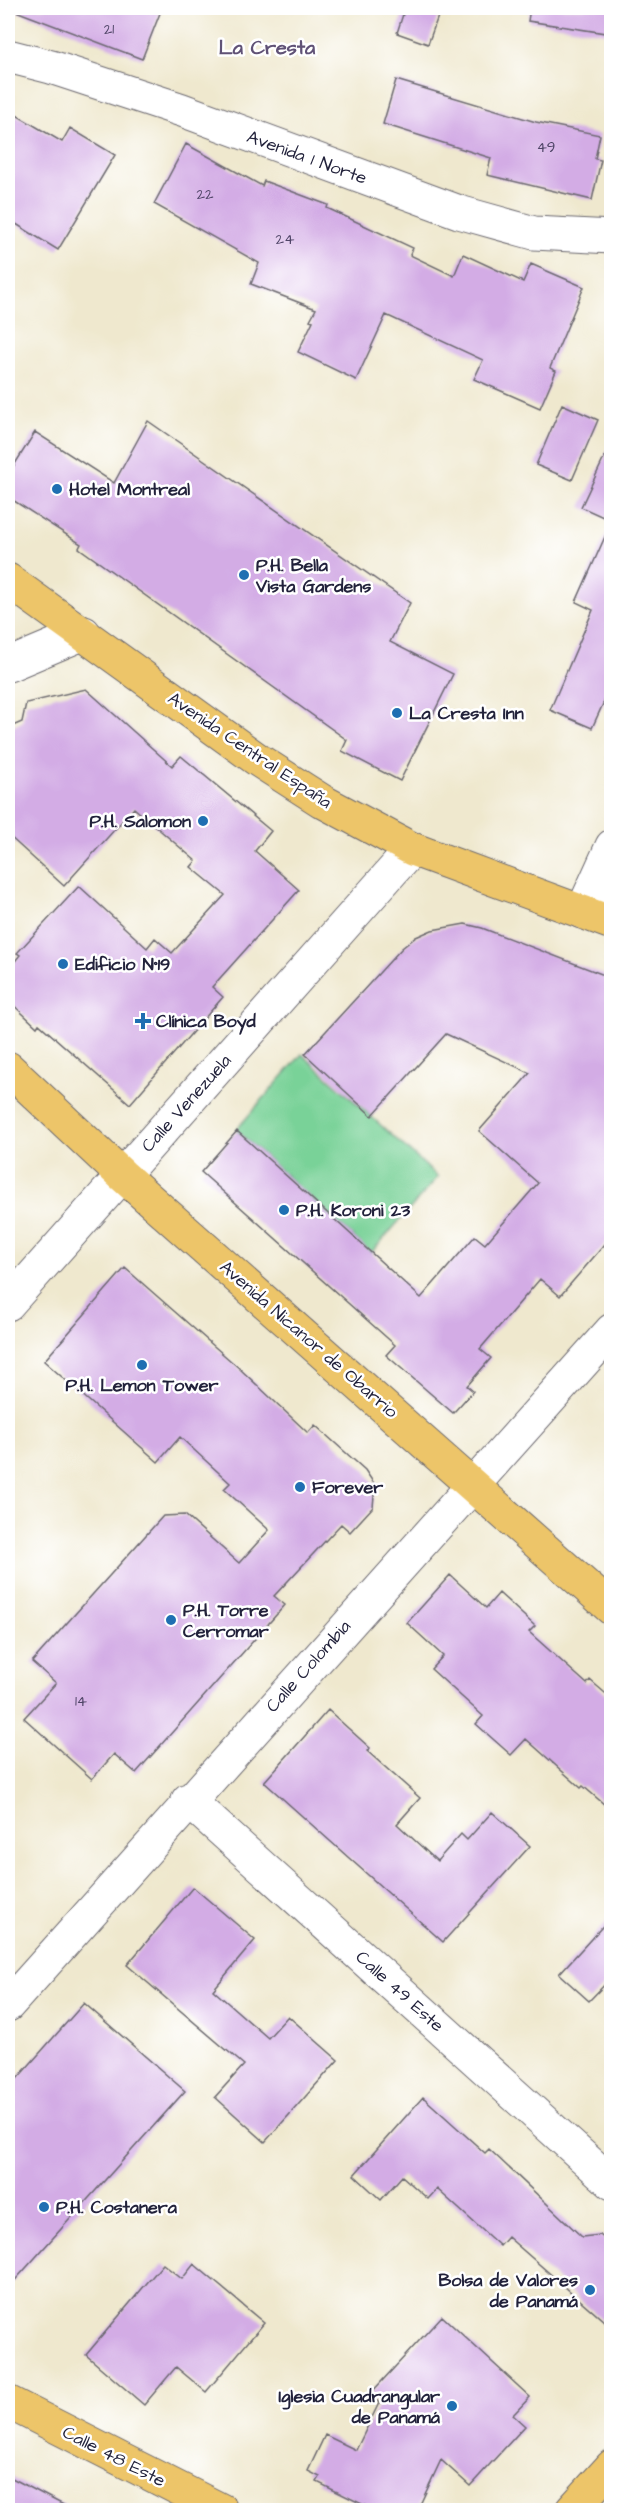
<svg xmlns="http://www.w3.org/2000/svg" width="619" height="2518" font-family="'Architects Daughter',sans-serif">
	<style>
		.green { fill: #79d298; stroke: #4e7a6a; stroke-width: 1.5 }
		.building { fill: #d3ace5 }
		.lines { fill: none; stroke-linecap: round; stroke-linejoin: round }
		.minor-casing { stroke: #6a676e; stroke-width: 35 }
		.major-casing { stroke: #6a676e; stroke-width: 35 }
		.minor { stroke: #fff; stroke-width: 33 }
		.major { stroke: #edc569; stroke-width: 33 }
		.poi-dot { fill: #1f6fb2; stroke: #fff; stroke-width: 2 }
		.labels { text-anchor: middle; stroke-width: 5; stroke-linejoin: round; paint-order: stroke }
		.number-label { font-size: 15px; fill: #4e4466 }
		.street-label { font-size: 18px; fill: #22223b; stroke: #fff }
		.poi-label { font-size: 18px; font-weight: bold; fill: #22223b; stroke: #fff; text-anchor: start }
		.neighbourhood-label { font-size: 20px; font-weight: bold; fill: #605276; stroke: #fff }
	</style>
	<rect width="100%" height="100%" fill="#fff"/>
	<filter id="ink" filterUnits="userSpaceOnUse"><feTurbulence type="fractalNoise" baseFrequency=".0167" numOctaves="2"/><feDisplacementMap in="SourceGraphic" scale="12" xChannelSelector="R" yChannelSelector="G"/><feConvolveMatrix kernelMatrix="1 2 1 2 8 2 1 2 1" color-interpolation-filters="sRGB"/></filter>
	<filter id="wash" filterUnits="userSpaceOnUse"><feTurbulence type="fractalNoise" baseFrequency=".008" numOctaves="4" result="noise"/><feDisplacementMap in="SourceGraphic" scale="24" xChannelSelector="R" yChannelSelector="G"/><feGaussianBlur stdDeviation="1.35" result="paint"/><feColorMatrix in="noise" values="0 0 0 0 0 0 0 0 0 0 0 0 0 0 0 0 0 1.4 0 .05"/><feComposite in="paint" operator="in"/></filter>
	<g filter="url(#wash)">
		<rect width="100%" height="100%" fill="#efe8ce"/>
		<path class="green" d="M302,1054L438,1177L371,1253L236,1130Z"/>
		<g id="blocks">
			<path class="building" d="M13,8H162L142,59L13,10Z
				M405,8H441L428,44L397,33Z
				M530,8H612V34L528,21Z
				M396,80L536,122L600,135L595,159L601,160L592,200L487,175L491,158L383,124Z
				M8,110L62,142L70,128L115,155L58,250L8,219Z
				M186,144L262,186L264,181L328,205L327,208L413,248L410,255L454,276L463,254L523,282L531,264L584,287L550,368L556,371L540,408L474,379L483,360L386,315L356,380L298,352L313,321L310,320L316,309L251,284L259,263L154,204Z
				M562,404L598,420L572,480L536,465Z
				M148,421L410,603L390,642L453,674L400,781L342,751L347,740L79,548L81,544L8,497V475L35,432L114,483Z
				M612,441V521L581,507Z
				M612,521V684L592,728L550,710L593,610L576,602Z
				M86,689L172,766L181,756L271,831L255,851L299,890L212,987L223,997L130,1104L39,1024L37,1027L8,1000V970L20,955L17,953L79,886L147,948L155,938L172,953L225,895L191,867L196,861L134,808L64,886L8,835V728L22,722L26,703Z
				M465,924L482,928L612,978V1236L560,1296L540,1279L480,1349L491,1358L467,1386L473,1391L453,1413L386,1355L395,1345L201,1172L237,1131L421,1298L475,1236L485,1244L538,1183L479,1131L530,1073L446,1034L372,1116L305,1054L402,948L416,937L432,930Z
				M125,1268L240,1369L308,1433L315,1425L365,1470L375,1485L373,1507L350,1532L341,1524L274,1596L285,1605L136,1773L114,1754L92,1779L24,1718L56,1683L32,1662L163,1516L185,1515L239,1563L269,1530L224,1489L230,1483L180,1437L158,1462L44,1361Z
				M450,1575L486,1608L499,1593L535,1626L529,1632L587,1684L590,1680L612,1699V1811L583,1786L581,1788L526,1739L511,1755L476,1724L483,1716L431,1669L443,1656L407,1623Z
				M328,1710L370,1748L367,1751L420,1798L397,1824L437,1861L461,1834L467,1840L492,1812L530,1846L443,1942L264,1782Z
				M193,1887L255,1940L213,1990L268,2038L288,2016L338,2060L265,2142L215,2097L244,2065L127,1965Z
				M612,1916V1977L589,2001L559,1974Z
				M84,2003L185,2091L8,2288V2089Z
				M423,2097L485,2153L489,2149L582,2237L600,2235L612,2245V2328L508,2237L500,2246L437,2189L428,2199L402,2176L381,2200L354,2175Z
				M163,2264L182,2279L194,2264L264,2323L206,2392L176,2367L144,2405L86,2355Z
				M442,2316L530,2397L513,2415L525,2426L470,2486L441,2460L417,2511H376L317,2482L320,2477L308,2471L325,2435L356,2450L379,2403L370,2394Z
				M8,2476L75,2511H8Z"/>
		</g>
	</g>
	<g filter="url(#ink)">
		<use href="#blocks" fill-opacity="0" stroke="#6a676e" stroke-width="1.5"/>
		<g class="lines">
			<g class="minor-casing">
				<path id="minor" d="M8,56L51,67L182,110L459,212L534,233L612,237
					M8,665L84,633
					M582,912L612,846
					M8,1304L412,849
					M188,1800L612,2183
					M8,2005L612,1330"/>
			</g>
			<g class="major-casing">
				<path id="major" d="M8,580L258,760L322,801L412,849L612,923
					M8,1068L122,1175L612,1609
					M8,2402L221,2510
					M572,2510L612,2466"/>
			</g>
			<use href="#minor" class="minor"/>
			<use href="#major" class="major"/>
		</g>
	</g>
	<g class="poi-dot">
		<circle cx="57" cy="489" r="6"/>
		<circle cx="244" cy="575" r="6"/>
		<circle cx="397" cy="713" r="6"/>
		<circle cx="203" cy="821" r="6"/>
		<circle cx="63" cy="964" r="6"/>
		<path d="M140 1012h6v6h6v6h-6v6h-6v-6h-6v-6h6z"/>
		<circle cx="284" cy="1210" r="6"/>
		<circle cx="142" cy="1365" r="6"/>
		<circle cx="300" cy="1487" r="6"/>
		<circle cx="171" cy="1620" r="6"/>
		<circle cx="44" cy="2207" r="6"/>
		<circle cx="590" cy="2290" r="6"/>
		<circle cx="452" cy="2406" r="6"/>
	</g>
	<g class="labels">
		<g class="number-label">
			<text x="109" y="34">21</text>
			<text x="546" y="152">49</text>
			<text x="205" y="199">22</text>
			<text x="285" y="244">24</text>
			<text x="81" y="1706">14</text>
		</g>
		<g class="street-label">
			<text transform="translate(307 157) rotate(20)" y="6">Avenida 1 Norte</text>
			<text transform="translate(250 750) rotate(34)" y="6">Avenida Central España</text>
			<text transform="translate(186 1103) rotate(-48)" y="6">Calle Venezuela</text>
			<text transform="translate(309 1339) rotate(41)" y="6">Avenida Nicanor de Obarrio</text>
			<text transform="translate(308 1666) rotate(-48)" y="6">Calle Colombia</text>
			<text transform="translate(400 1991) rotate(42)" y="6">Calle 49 Este</text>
			<text transform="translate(114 2456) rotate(27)" y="6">Calle 48 Este</text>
		</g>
		<g class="poi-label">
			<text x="69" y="495">Hotel Montreal</text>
			<text x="256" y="571">P.H. Bella<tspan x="256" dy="21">Vista Gardens</tspan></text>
			<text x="409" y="719">La Cresta Inn</text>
			<text x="191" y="827" text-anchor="end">P.H. Salomon</text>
			<text x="75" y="970">Edificio N°19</text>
			<text x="156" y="1027">Clínica Boyd</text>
			<text x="296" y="1216">P.H. Koroni 23</text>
			<text x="142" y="1391" text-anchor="middle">P.H. Lemon Tower</text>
			<text x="312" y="1493">Forever</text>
			<text x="183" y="1616">P.H. Torre<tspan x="183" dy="21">Cerromar</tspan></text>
			<text x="56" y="2213">P.H. Costanera</text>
			<text x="578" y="2286" text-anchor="end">Bolsa de Valores<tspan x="578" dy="21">de Panamá</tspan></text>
			<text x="440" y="2402" text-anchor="end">Iglesia Cuadrangular<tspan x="440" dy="21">de Panamá</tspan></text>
		</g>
		<g class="neighbourhood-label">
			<text x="267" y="54">La Cresta</text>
		</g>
	</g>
	<rect width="619" height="2518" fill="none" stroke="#fff" stroke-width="30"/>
</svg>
